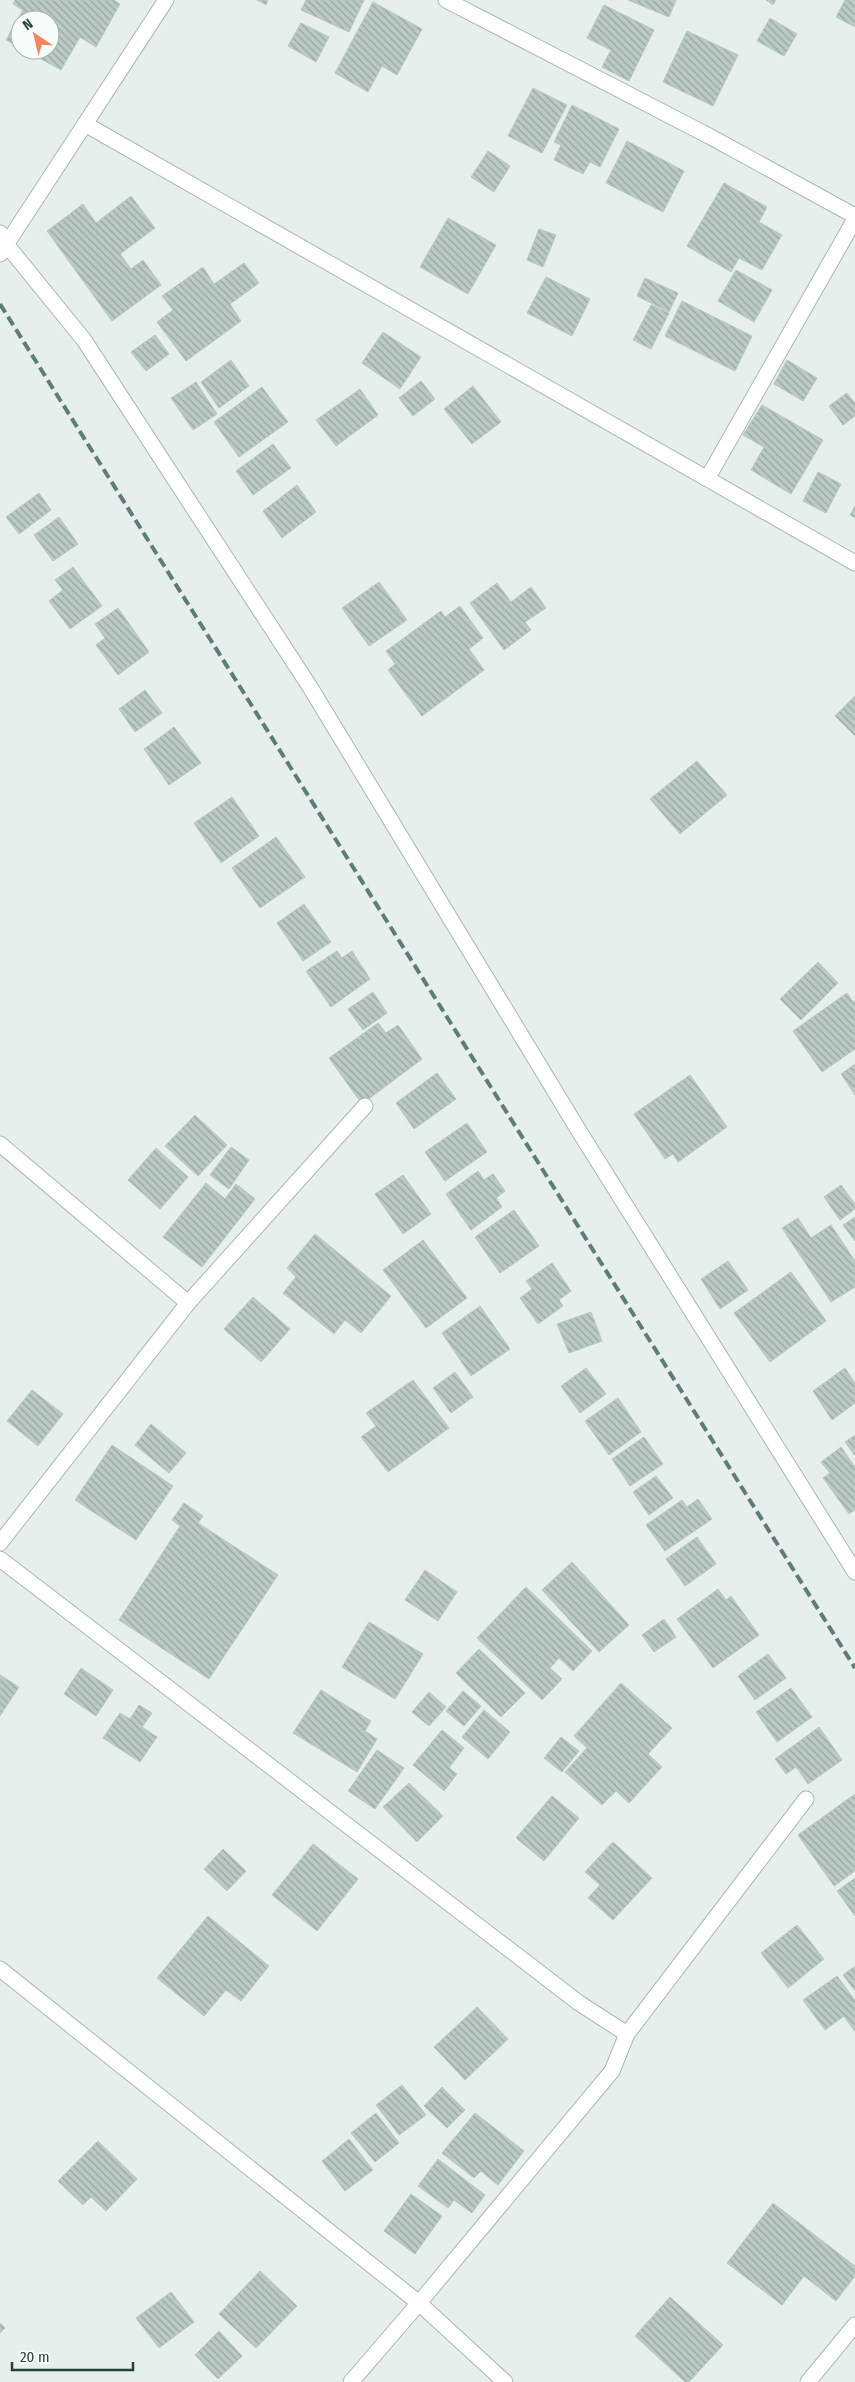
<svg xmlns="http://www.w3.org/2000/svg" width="855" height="2382" font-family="'Fira Sans Condensed',sans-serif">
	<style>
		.building { fill: url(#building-back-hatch); stroke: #b8c9c2 }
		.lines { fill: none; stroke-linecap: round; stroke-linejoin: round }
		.street-casing { stroke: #a8b8b2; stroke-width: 17 }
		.street { stroke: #fff; stroke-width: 15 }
		.rail { stroke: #5f7d75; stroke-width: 4; stroke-dasharray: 10 5; stroke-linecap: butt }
	</style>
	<defs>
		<pattern id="building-back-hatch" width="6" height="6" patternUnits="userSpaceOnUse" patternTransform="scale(1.25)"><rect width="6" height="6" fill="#bbcac4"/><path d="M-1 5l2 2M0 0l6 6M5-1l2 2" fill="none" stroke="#98a6a0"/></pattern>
	</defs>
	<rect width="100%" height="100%" fill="#e6efeb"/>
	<path class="building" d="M15,0H114L120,4L96,47L80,37L61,70L25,50H50V20H20V47L6,40L23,10L13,4Z
		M257,0H268L266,5Z
		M306,0H364L349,32L301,10Z
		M628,0H676L669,17Z
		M766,0H776L773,5Z
		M845,0H855V27L836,17Z
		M373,2L422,29L397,75L382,66L368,92L335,73Z
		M604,5L654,30L629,81L602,67L611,50L587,38Z
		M770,18L797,34L784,56L757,41Z
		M301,23L329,37L316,62L288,46Z
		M687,31L738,55L713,106L663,82Z
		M533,88L567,105L542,153L508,136Z
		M572,105L619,129L600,167L590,162L583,174L554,160L561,145L554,142Z
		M627,141L684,171L663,212L606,183Z
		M488,151L510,166L494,192L471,177Z
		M724,183L767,207L759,222L782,235L762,270L739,258L731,272L687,246Z
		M131,196L155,228L120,254L131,269L143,260L161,285L112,321L47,231L83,204L96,223Z
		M448,218L496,245L468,294L420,267Z
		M539,229L556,235L543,267L527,260Z
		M244,263L259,283L230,304L241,321L186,361L157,322L173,310L162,296L203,267L214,284Z
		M736,270L772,290L754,322L718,301Z
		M546,277L590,299L572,336L527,313Z
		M645,278L678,293L669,312L637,296Z
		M682,301L752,336L735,371L665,336Z
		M651,305L669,313L651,349L633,340Z
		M383,332L421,357L400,389L362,363Z
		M155,335L169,354L146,371L131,352Z
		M231,360L249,386L219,408L201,382Z
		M787,360L817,378L803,401L774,384Z
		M421,381L435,399L413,416L399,398Z
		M196,382L217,414L193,430L171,398Z
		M473,386L501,422L472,444L444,409Z
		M262,387L288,422L239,457L214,422Z
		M360,389L378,415L336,446L316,420Z
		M847,393L855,403V416L843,425L829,406Z
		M762,405L823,440L791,494L751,470L764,447L743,435Z
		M273,444L291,468L253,495L236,471Z
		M818,472L841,484L826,513L803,501Z
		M297,485L316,512L282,538L263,511Z
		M39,493L51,510L19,534L6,517Z
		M855,506V518L850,515Z
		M59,517L78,544L53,561L34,535Z
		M73,567L102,606L70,629L49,601L63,590L55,580Z
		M379,582L407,620L369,646L342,608Z
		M497,583L511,602L531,587L546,608L525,622L531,630L504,650L470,603Z
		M460,606L483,638L469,649L484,670L422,716L388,670L395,664L386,651L441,611L445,617Z
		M118,608L149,652L118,675L96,645L105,638L95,624Z
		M145,690L162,713L135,732L119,709Z
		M855,696V736L835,716Z
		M174,727L201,763L169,785L144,749Z
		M697,761L727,795L680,834L650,799Z
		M232,797L259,836L221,863L194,823Z
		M276,837L305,877L260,908L232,868Z
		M304,904L331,942L303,961L277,923Z
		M337,951L342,958L352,951L370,979L331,1007L306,971Z
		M818,962L838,983L801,1020L780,999Z
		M373,992L387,1013L363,1030L348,1009Z
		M847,993L853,1002L855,1000V1049L822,1072L793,1031Z
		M378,1023L386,1033L398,1025L422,1059L362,1104L329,1058Z
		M855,1064V1095L841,1074Z
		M437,1073L456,1099L414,1129L396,1103Z
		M690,1075L727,1127L678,1162L673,1154L665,1159L634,1114Z
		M195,1115L227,1145L198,1176L165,1146Z
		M467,1123L487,1152L445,1181L425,1152Z
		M231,1147L249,1160L229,1189L210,1175Z
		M156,1148L188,1177L160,1209L128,1180Z
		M478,1171L484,1180L493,1174L505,1191L496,1198L502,1207L471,1230L446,1194Z
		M403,1175L431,1214L403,1234L375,1194Z
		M206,1183L225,1199L236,1184L255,1199L202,1267L163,1237Z
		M841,1185L855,1204V1209L840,1220L824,1197Z
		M514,1210L539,1246L500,1273L475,1237Z
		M855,1217V1241L843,1225Z
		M798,1218L811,1238L831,1225L855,1261V1287L831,1302L782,1228Z
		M315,1234L391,1296L361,1333L345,1320L334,1334L283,1293L296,1277L287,1268Z
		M423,1240L467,1298L426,1328L383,1270Z
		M728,1261L748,1290L720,1309L701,1279Z
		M552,1263L571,1291L559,1300L563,1306L538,1324L520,1298L532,1289L526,1281Z
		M791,1272L826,1321L770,1362L734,1313Z
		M253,1297L290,1329L261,1362L224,1329Z
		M480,1306L510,1349L471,1376L442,1333Z
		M591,1312L602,1341L569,1353L557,1324Z
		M586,1368L606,1394L580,1413L561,1386Z
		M845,1368L855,1383V1403L832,1420L813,1391Z
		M455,1372L473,1397L451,1413L433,1388Z
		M413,1380L449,1428L388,1472L361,1437L376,1426L366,1413Z
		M32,1390L63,1414L38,1446L7,1421Z
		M618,1398L641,1432L609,1455L585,1421Z
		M151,1424L186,1453L169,1473L135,1445Z
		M855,1435V1456L845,1442Z
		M644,1437L663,1464L630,1486L612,1459Z
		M112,1445L173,1486L136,1540L75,1500Z
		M841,1447L855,1467V1510L849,1514L823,1478L830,1473L821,1462Z
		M656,1476L673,1498L649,1515L633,1492Z
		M698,1499L712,1519L665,1551L646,1525L682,1500L687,1507Z
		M184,1503L203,1516L198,1523L278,1575L209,1679L119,1620L180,1526L172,1520Z
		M697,1537L716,1564L685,1586L666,1559Z
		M572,1562L629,1625L599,1652L542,1590Z
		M425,1570L457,1592L438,1621L405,1600Z
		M526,1587L592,1651L573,1671L559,1658L550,1668L562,1679L542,1700L477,1638Z
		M718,1589L726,1600L731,1596L759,1635L713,1668L677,1619Z
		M664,1619L676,1637L654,1652L642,1635Z
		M369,1622L423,1654L395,1699L342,1667Z
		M479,1649L525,1693L501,1717L456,1673Z
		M768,1654L786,1678L755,1700L738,1676Z
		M81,1668L113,1690L96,1716L64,1694Z
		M0,1675L19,1687L0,1716Z
		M621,1683L672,1728L648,1754L662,1767L629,1803L616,1791L602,1805L565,1772L587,1748L574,1736Z
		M791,1688L812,1717L777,1742L756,1712Z
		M321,1690L371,1721L365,1731L377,1739L357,1772L293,1733Z
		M463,1691L481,1706L464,1726L446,1711Z
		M429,1692L446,1707L429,1726L412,1712Z
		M139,1705L152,1713L142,1727L157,1737L140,1762L103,1738L120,1713L130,1719Z
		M484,1710L510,1732L488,1759L462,1737Z
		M819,1727L842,1760L808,1784L796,1767L786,1774L775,1759Z
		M442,1730L464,1748L449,1768L457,1774L444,1791L413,1765Z
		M561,1737L579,1751L562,1772L544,1758Z
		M377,1750L404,1768L375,1809L348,1791Z
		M409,1783L443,1816L417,1842L383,1807Z
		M855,1794V1871L834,1886L798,1835Z
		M552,1796L579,1818L544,1861L516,1838Z
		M613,1842L652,1878L613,1920L588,1898L600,1885L585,1872Z
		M313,1844L358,1879L317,1931L272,1895Z
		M223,1849L246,1871L227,1891L204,1869Z
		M855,1878V1916L837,1891Z
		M208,1916L269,1966L241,2001L226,1990L204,2016L157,1978Z
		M797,1925L824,1959L788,1988L761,1953Z
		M855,1966V1991L843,1975Z
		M837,1976L855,2000V2032L844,2016L825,2030L803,2000Z
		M477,2007L508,2039L465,2080L434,2047Z
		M402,2085L426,2115L399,2135L376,2105Z
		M442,2087L465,2110L447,2128L424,2106Z
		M376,2113L399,2143L375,2162L351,2133Z
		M475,2113L524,2151L498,2185L481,2171L474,2178L442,2153Z
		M349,2139L373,2170L345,2191L322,2161Z
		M98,2141L137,2179L106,2211L91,2197L83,2205L58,2181Z
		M438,2159L485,2195L472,2213L454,2200L448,2208L418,2186Z
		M411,2194L442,2216L415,2254L384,2231Z
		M773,2203L855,2266V2276L836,2301L804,2276L782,2305L727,2263Z
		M260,2271L297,2306L256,2348L219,2314Z
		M171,2292L194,2322L159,2348L136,2318Z
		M670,2297L723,2345L689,2382H685L635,2336Z
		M0,2323L5,2328L0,2333Z
		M219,2331L242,2356L218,2379L195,2355Z"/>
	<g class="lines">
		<g class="street-casing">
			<path id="street" d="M446,0L709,136L855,216
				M85,124L855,563
				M0,233L6,244L84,340L310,687L579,1131L855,1572
				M0,254L166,0
				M707,479L855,219
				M0,1144L188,1303
				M0,1543L188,1303L365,1106
				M0,1559L579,2003L627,2034L612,2071L419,2303L0,1969
				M627,2034L806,1799
				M351,2382L419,2303L505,2382
				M808,2382L855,2325"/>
		</g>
		<use href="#street" class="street"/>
		<path class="rail" d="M0,304L855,1668"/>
	</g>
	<g transform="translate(35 35) rotate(325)"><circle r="24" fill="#f7fbf9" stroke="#a3b1ad"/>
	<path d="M0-4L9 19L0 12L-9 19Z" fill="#f4845f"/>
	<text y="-8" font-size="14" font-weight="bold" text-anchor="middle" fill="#24423a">N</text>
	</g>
	<path d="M12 2362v8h121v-8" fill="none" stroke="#24423a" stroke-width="2.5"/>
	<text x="20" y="2362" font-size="15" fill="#24423a" stroke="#f7fbf9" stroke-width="4" paint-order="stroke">20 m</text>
</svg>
